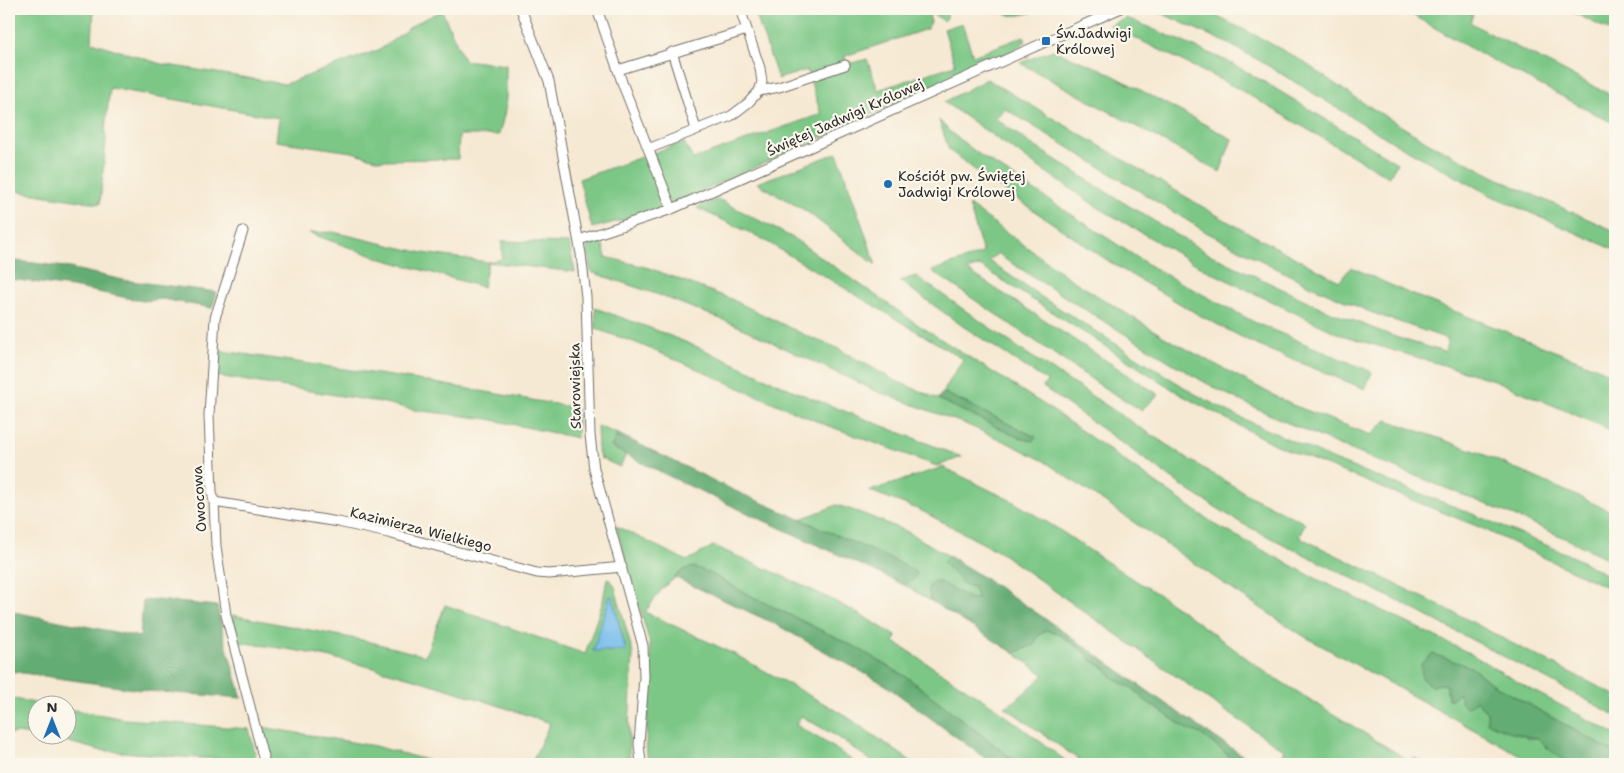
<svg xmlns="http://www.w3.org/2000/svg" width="1624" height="773" font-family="'Shantell Sans',sans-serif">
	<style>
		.green { fill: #7bc786; stroke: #537958; fill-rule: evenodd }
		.forest { fill: #64ac73; stroke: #486c4f }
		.water { fill: #76bced; stroke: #50748c }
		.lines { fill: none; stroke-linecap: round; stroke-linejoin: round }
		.street-casing { stroke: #726e66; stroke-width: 11 }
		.street { stroke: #fff; stroke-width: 9 }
		.poi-dot { fill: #1f6fb2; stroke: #fbf7ec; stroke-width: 2 }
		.labels { text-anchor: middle; stroke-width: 4.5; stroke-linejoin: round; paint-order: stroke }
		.poi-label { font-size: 14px; fill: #2b2b2b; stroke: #fbf7ec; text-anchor: start }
		.street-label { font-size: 14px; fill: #2b2b2b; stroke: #fbf7ec }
	</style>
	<rect width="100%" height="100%" fill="#fbf7ec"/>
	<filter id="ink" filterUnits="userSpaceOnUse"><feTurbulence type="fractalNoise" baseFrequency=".02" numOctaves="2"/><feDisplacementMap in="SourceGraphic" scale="10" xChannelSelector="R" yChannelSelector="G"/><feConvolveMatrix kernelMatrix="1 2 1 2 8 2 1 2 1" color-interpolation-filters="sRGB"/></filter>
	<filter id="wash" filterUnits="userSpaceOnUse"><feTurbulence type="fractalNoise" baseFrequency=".0096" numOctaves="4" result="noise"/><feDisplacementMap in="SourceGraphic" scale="20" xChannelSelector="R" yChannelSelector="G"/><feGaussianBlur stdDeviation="1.12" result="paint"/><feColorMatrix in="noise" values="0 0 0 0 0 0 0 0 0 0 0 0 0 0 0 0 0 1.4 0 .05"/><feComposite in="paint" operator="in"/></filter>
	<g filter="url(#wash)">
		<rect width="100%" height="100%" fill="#f6e9d3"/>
		<path class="green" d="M9,9H94L92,42L161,64L285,84L381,49L416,23L442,11L464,60L506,65V107L499,135H459L458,159L379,160L352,152L276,141L279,118L110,88L105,130L106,140L100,204L9,190Z
			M754,9H949L947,10V18L944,21L933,14L929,15L931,22L927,29L845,56L846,61L852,63L867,59L878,90L955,65L944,29L962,23L973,56L1024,36L1026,41L1016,49L1002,56L687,198L657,211L592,228L579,179L684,142L693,159L821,114L807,70L778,79Z
			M998,9H1043C1029,13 1010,21 998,9Z
			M1152,9H1201L1257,36L1302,61L1357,99L1429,143L1513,186L1615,231V250L1490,195L1393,142L1262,62L1229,44Z
			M1402,9H1462L1473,15L1470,22L1485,31L1615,97V124L1475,51Z
			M1566,9H1615V33Z
			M1127,18L1227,61L1268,84L1397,163L1389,177L1237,88L1109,25Z
			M1053,50L1103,70L1232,139L1220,172L1020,63Z
			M987,79L1225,220L1333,278L1340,281L1351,267L1406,292L1615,375V432L1494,380L1341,335L1204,269L1094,205L944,102ZM1004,108L1206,232L1309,285L1370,312L1448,339L1445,352L1398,338L1326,310L1207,253L1111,195L1028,142L996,119Z
			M939,120L950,132L980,155L1155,269L1256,323L1372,372L1365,389L1259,346L1199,315L1113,264L984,177L949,150Z
			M837,153L876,265L806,211L757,183Z
			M718,199L793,238L917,324L1046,406L1216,525L1309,575L1469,653L1528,688L1615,734V753L1491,683L1471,667L1432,686L1440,684L1447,685V694L1452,699L1460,693L1475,699L1482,706L1497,727L1529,738H1538L1547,748L1573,764H1536L1302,635L1233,590L1044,461L1008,443L968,425L876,391L731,323L662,296L591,272L587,247L589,244L602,242L606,257L649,268L731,299L811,338L835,347L894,380L938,399L1022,439L1033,441L1035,437L943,392L963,359L759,237L697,208Z
			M969,205L1072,280L1166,338L1290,404L1371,435L1387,420L1478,452L1615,513V562C1494,501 1363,461 1241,401C1207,385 1175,365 1143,345C1096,317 1051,288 1005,259L998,253L989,261L1043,298L1195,394L1235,415L1339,462L1463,510L1572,556L1615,579V591L1479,527L1276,445L1183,396L980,266L967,270L1159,395L1141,410L1103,387L932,271L983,253Z
			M333,232L423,253L488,262L502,259V241L569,243L575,272L488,262L483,287L382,259L309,233Z
			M916,276L1023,351L1196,464L1252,497L1305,523L1299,537L1457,614L1521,648L1615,695V715L1400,602L1243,524L1191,492L1043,387L1047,381L964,327L900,281Z
			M595,308L653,329L700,348L801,394L962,457L937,466L821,423L755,395L684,363L634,342L596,329Z
			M216,350L418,380L577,408V438L488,419L415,410L385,403L217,376Z
			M597,426L618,434L612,447L626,455L620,467L600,458L598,451Z
			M943,467L1014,502L1058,529L1128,576L1163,597L1267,673L1411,762L1413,757L1427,764H1300L1282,754L1284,750L1224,710L1001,553L920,510L870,491Z
			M837,505L861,513L906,531L949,556L943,562L962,583L973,587L978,598L971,599L939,582H932L928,589L931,601L904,585L914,579L844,539L801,519Z
			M616,526L687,561L713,546C775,572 839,600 896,636L894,642L993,706L1070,764H1019L908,678L859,649L741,591L708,572L685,569L662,589L645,612L736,655L843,714L915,764H876L836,736L801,716L796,725L833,747L857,764H648L646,743L651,657L649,640Z
			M607,578L614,584L633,654L629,727V752L631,764H531L550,723C474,697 397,671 318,655C292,649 265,646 239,642L232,615L367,641L425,656L445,605L585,654L603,601Z
			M1046,630L1060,635L1084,651L1091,660L1105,668L1113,678L1135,690L1143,699L1187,729L1201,734L1230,757L1241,764H1085L1005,707L1015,701L1044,675L1014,653L1034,645L1038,636Z
			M9,698L45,705L38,706V736H68V709L125,719L249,729L257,761L183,757L98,750L51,737L15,733L9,734Z
			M262,727L375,746L441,764H270Z"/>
		<path class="forest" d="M9,260L65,267L123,280L217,292L212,308L162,299L143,301L72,287L9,279Z
			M943,392L1036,437L1033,441L1022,439L938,399Z
			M618,434L733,490L898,562L917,573L914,579L904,585C807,539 707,497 611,447Z
			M949,556C1055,620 1151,698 1256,764H1241L1230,757L1201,734L1187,729L1143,699L1135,690L1113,678L1105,668L1091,660L1084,651L1060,635L1046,630L1038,636L1034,645L1014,653L931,601L928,589L932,582H939L971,599L978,598L973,587L962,583L943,562Z
			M693,567L708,572L741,591L859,649L908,678L1019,764H993L884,684L775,624L674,577L685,569Z
			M157,600L217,606L224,638L242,698L148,691L9,671V611L140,637L143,601Z
			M1433,654L1471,667L1491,683L1615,753V764C1604,764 1581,767 1572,763C1558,758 1548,749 1538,738C1521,737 1502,730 1487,722V713L1476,700L1471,706L1465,707L1461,702L1459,693L1452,699H1448L1447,685L1440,684L1432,686L1422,678L1421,664Z"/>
		<path class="water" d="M610,596H612L626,651H593Z"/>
	</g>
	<g filter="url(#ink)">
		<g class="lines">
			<g class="street-casing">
				<path id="street" d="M521,9L549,81L581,254L586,297L590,435L594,469L643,646L644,677L639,744L641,764
					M597,9L623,85L672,209
					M672,52L696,129
					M618,70L747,30
					M759,91L779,87L845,65
					M648,149L731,116L748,103L759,91L762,82L760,68L740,9
					M243,231L215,318L209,415L212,492L214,502L216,546L226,615L265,764
					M579,240L672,209L1119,9
					M214,502L338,522L388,533L537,573L549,574L622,567"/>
			</g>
			<use href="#street" class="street"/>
		</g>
	</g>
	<g class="poi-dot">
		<rect x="1041" y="36" width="10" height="10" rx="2.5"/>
		<circle cx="888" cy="184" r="5"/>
	</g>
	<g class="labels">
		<g class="poi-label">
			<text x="1056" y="38">Św.Jadwigi<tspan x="1056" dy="16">Królowej</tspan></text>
			<text x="898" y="181">Kościół pw. Świętej<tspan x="898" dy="16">Jadwigi Królowej</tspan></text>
		</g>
		<g class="street-label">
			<text transform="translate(845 117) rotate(-24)" y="5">Świętej Jadwigi Królowej</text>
			<text transform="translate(575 386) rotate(-91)" y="5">Starowiejska</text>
			<text transform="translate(199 499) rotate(-94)" y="5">Owocowa</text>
			<text transform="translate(421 529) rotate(14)" y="5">Kazimierza Wielkiego</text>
		</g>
	</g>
	<rect width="1624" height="773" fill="none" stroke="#fbf7ec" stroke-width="30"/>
	<g transform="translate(52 720)"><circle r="24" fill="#fbf7ec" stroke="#a8a59f"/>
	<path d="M0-4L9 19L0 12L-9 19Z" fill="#1f6fb2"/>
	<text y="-8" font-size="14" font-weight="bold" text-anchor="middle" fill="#2b2b2b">N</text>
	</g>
</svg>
